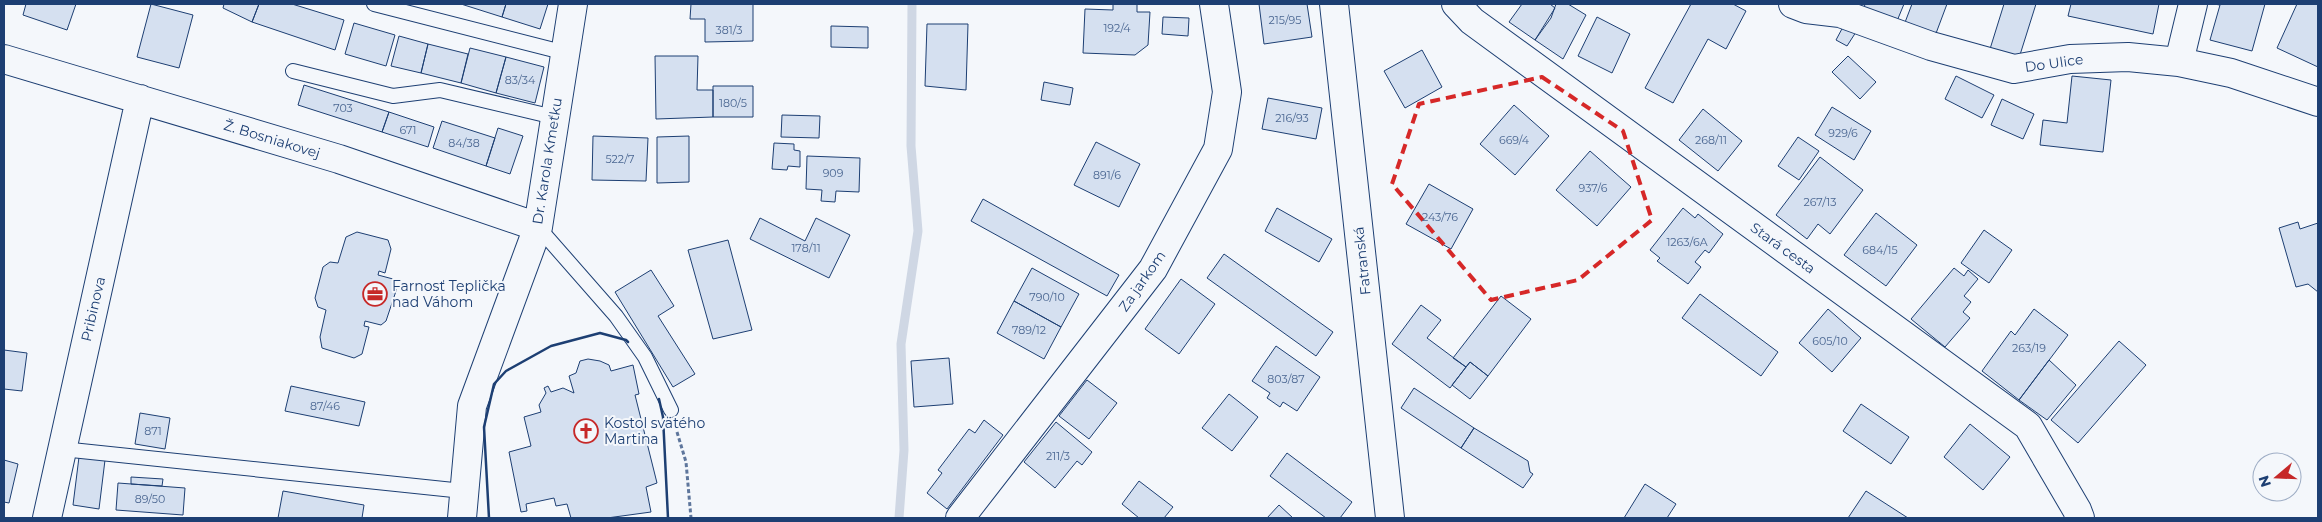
<svg xmlns="http://www.w3.org/2000/svg" width="2322" height="522" font-family="Montserrat,sans-serif">
	<style>
		.lines { fill: none; stroke-linecap: round; stroke-linejoin: round }
		.stream { stroke: #cfd7e4; stroke-width: 9 }
		.building { fill: #d5e0f0; stroke: #1d3f73 }
		.lane-casing { stroke: #1d3f73; stroke-width: 16 }
		.street-casing { stroke: #1d3f73; stroke-width: 30 }
		.secondary-casing { stroke: #1d3f73; stroke-width: 30 }
		.path { stroke: #5e769c; stroke-width: 3; stroke-dasharray: 4 2.5; stroke-linecap: butt }
		.lane { stroke: #f4f7fb; stroke-width: 14 }
		.street { stroke: #f4f7fb; stroke-width: 28 }
		.secondary { stroke: #f4f7fb; stroke-width: 28 }
		.wall { stroke: #1d3f73; stroke-width: 2.5 }
		.marked { fill: none; stroke: #d62828; stroke-width: 4; stroke-dasharray: 10 6; stroke-linejoin: round }
		.labels { text-anchor: middle; stroke-width: 4; stroke-linejoin: round; paint-order: stroke }
		.number-label { font-size: 11px; fill: #4b6792 }
		.street-label { font-size: 14px; fill: #1d3f73; stroke: #f4f7fb }
		.poi-label { font-size: 14px; fill: #1d3f73; stroke: #f4f7fb; text-anchor: start }
	</style>
	<rect width="100%" height="100%" fill="#f4f7fb"/>
	<g class="lines">
		<path class="stream" d="M899,518L904,450L901,344L918,231L911,146L912,4"/>
	</g>
	<path class="building" d="M26,4H76L67,30L23,15Z
		M151,4L193,15L179,68L137,57Z
		M224,4H259L252,22L223,8Z
		M259,4H292L344,20L335,50L252,22Z
		M461,4H506L502,17Z
		M506,4H548L540,29L502,17Z
		M691,4H753V41L705,42V19H690Z
		M1113,4H1137V12H1150L1148,45L1135,55L1083,53L1085,9L1113,10Z
		M1259,4H1307L1312,37L1264,44Z
		M1522,4H1550L1555,8L1535,40L1509,22Z
		M1556,4H1568L1586,15L1563,59L1535,40L1551,18Z
		M1691,4H1733L1746,11L1726,49L1708,39L1673,103L1645,88Z
		M1865,4H1904L1897,21L1864,8Z
		M1912,4H1947L1935,36L1904,25Z
		M2004,4H2036L2019,58L1990,49Z
		M2071,4H2159L2153,34L2068,16Z
		M2214,4H2265L2252,51L2210,40L2220,5Z
		M2297,4H2318V67L2277,48Z
		M1163,17L1189,18L1188,36L1162,34Z
		M1597,17L1630,34L1612,73L1578,56Z
		M354,23L395,35L386,66L345,54Z
		M927,24H968L966,90L925,86Z
		M1844,25L1856,32L1847,46L1836,40Z
		M831,26L868,27V48L831,47Z
		M399,36L428,44L421,73L391,66Z
		M428,44L468,54L461,83L421,73Z
		M470,48L506,57L496,93L461,83Z
		M1422,50L1442,87L1405,108L1384,71Z
		M655,56H698L697,90H713V117L656,119Z
		M1848,56L1876,82L1860,99L1832,72Z
		M506,57L544,67L535,103L496,93Z
		M1956,76L1994,95L1982,118L1945,99Z
		M2072,76L2111,80L2103,152L2040,145L2043,120L2067,123Z
		M1044,82L1073,88L1070,105L1041,100Z
		M304,85L389,112L382,132L298,105Z
		M713,86H753V117H713Z
		M1268,98L1322,108L1316,139L1262,129Z
		M2002,99L2034,114L2023,139L1991,125Z
		M1514,105L1549,136L1515,175L1480,144Z
		M1832,107L1871,131L1854,160L1815,135Z
		M1703,109L1742,141L1718,171L1679,140Z
		M389,112L434,127L428,147L382,132Z
		M782,115L820,116L819,138L781,137Z
		M442,121L495,138L486,166L433,148Z
		M498,128L523,136L510,174L486,166Z
		M593,136L648,138L646,181L592,180Z
		M689,136V182L657,183V137Z
		M1798,137L1819,151L1799,180L1778,166Z
		M1096,142L1140,164L1119,207L1074,185Z
		M774,143L794,144V150L800,151V167L788,166L787,170L772,169Z
		M1590,151L1631,187L1597,226L1556,190Z
		M807,156L860,158L859,192L836,191L835,202L821,201L822,190L806,189Z
		M1820,157L1863,190L1830,234L1818,224L1807,239L1776,215Z
		M1429,184L1473,209L1451,249L1406,224Z
		M983,199L1119,275L1107,296L971,221Z
		M1277,208L1332,239L1319,262L1265,231Z
		M1683,208L1695,218L1698,214L1723,234L1709,253L1705,250L1695,262L1701,267L1688,284L1657,261L1660,258L1650,250Z
		M1876,213L1917,245L1886,286L1844,255Z
		M760,218L805,241L816,218L850,235L829,278L750,239Z
		M2298,222L2300,229L2318,223V292L2308,284L2296,287L2279,228Z
		M1984,230L2012,250L1989,283L1961,263Z
		M357,232L388,240L391,249L385,273L379,271L378,275L393,279L397,288L386,321L381,325L365,321L364,326L369,327L362,354L354,358L322,348L320,337L326,310L318,307L315,298L323,267L330,262L338,263L346,237Z
		M728,240L752,330L713,339L688,250Z
		M1224,254L1333,332L1316,356L1207,278Z
		M1032,268L1079,294L1061,327L1014,301Z
		M1954,268L1964,276L1968,270L1978,279L1964,296L1971,302L1963,312L1970,318L1945,347L1911,319Z
		M651,270L674,306L658,316L695,374L673,387L615,292Z
		M1181,279L1215,304L1179,354L1145,329Z
		M1700,294L1778,352L1761,376L1682,318Z
		M1501,296L1531,319L1488,376L1470,362L1466,367L1453,358Z
		M1014,301L1061,327L1044,359L997,333Z
		M1421,305L1441,320L1427,338L1466,367L1450,388L1392,344Z
		M1828,309L1861,338L1832,372L1799,343Z
		M2034,309L2068,335L2019,400L1982,371L2011,331L2015,335Z
		M2119,341L2146,365L2078,443L2051,420Z
		M1276,346L1320,377L1297,411L1283,402L1280,407L1267,398L1270,393L1252,381Z
		M4,350L27,353L22,391L4,389Z
		M949,358L953,404L914,407L911,361Z
		M588,359L600,361L609,365L611,371L633,365L639,394L635,395L657,483L646,487L651,512L607,518H571L567,504L556,506L554,498L526,504L527,511L521,512L509,452L531,446L524,417L541,412L539,405L546,393L544,388L548,386L551,392L563,388L574,393L569,376L576,373L580,361Z
		M2049,360L2076,385L2047,420L2019,400Z
		M1470,362L1488,376L1470,399L1452,385Z
		M1087,380L1117,403L1089,439L1059,416Z
		M291,386L365,402L359,426L285,411Z
		M1414,388L1474,428L1461,448L1401,408Z
		M1229,394L1258,417L1232,451L1202,428Z
		M1861,404L1909,437L1891,464L1843,431Z
		M140,413L170,418L165,449L135,444Z
		M984,420L1003,435L947,509L927,493L942,473L938,470L969,429L975,433Z
		M1056,422L1092,452L1082,465L1077,461L1055,488L1024,462Z
		M1970,424L2010,457L1983,490L1944,457Z
		M1474,428L1528,461L1530,472L1533,474L1523,488L1461,448Z
		M1287,453L1352,502L1340,518H1326L1270,476Z
		M79,457L105,460L99,509L73,505Z
		M4,460L18,464L9,503L4,502Z
		M131,477L163,479L162,486L131,484Z
		M1139,481L1173,507L1164,518H1139L1122,504Z
		M118,483L185,488L183,515L116,510Z
		M1645,484L1676,504L1667,518H1624Z
		M283,491L364,505L362,518H278Z
		M1866,491L1908,518H1848Z
		M1279,505L1293,518H1267Z"/>
	<g class="lines">
		<g class="lane-casing">
			<path id="lane" d="M374,4L566,53
				M293,71L393,96L440,90L554,117
				M538,227L616,316L645,357L671,410
				M62,449L463,491"/>
		</g>
		<g class="street-casing">
			<path id="street" d="M1456,4L1472,21L2028,426L2077,510L2080,518
				M1793,4L1806,9L1840,13L1931,46L2014,69L2070,59L2128,57L2179,62L2231,73L2318,102
				M4,59L339,159L538,227
				M2179,62L2193,4
				M47,518L140,99
				M462,518L472,406L538,227L573,4
				M960,518L1153,269L1218,149L1227,92L1214,4"/>
		</g>
		<g class="secondary-casing">
			<path id="secondary" d="M1334,4L1390,518"/>
		</g>
		<path class="path" d="M677,432L686,462L691,518"/>
		<use href="#lane" class="lane"/>
		<use href="#street" class="street"/>
		<use href="#secondary" class="secondary"/>
		<path class="wall" d="M659,399L663,417L668,518
			M489,518L484,427L494,384L506,371L551,346L600,333L626,340L628,342"/>
	</g>
	<path class="marked" d="M1542,77L1623,131L1652,220L1578,280L1491,300L1392,184L1419,104Z"/>
	<defs>
		<g id="office-ring" transform="scale(1.25)"><circle r="9.5" fill="#f4f7fb" stroke="#c62828" stroke-width="1.5"/><path d="M-6-3h4V-5.5h4V-3h4V5H-6ZM-1-4.5V-3h2v-1.5ZM-6 0V1H6V0Z" fill="#c62828"/></g>
		<g id="church-ring" transform="scale(1.25)"><circle r="9.5" fill="#f4f7fb" stroke="#c62828" stroke-width="1.5"/><path d="M-1.2-6h2.4v3.5h3.3v2.4h-3.3V6h-2.4V-.1h-3.3v-2.4h3.3Z" fill="#c62828"/></g>
	</defs>
	<g fill-rule="evenodd">
		<use href="#office-ring" x="375" y="294"/>
		<use href="#church-ring" x="586" y="431"/>
	</g>
	<g class="labels">
		<g class="number-label">
			<text x="1285" y="24">215/95</text>
			<text x="1117" y="32">192/4</text>
			<text x="729" y="34">381/3</text>
			<text x="520" y="84">83/34</text>
			<text x="733" y="107">180/5</text>
			<text x="343" y="112">703</text>
			<text x="1292" y="122">216/93</text>
			<text x="408" y="134">671</text>
			<text x="1843" y="137">929/6</text>
			<text x="1514" y="144">669/4</text>
			<text x="1711" y="144">268/11</text>
			<text x="464" y="147">84/38</text>
			<text x="620" y="163">522/7</text>
			<text x="833" y="177">909</text>
			<text x="1107" y="179">891/6</text>
			<text x="1593" y="192">937/6</text>
			<text x="1820" y="206">267/13</text>
			<text x="1440" y="221">243/76</text>
			<text x="1687" y="246">1263/6A</text>
			<text x="806" y="252">178/11</text>
			<text x="1880" y="254">684/15</text>
			<text x="1047" y="301">790/10</text>
			<text x="1029" y="334">789/12</text>
			<text x="1830" y="345">605/10</text>
			<text x="2029" y="352">263/19</text>
			<text x="1286" y="383">803/87</text>
			<text x="325" y="410">87/46</text>
			<text x="153" y="435">871</text>
			<text x="1058" y="460">211/3</text>
			<text x="150" y="503">89/50</text>
		</g>
		<g class="street-label">
			<text transform="translate(2054 63) rotate(-8)" y="5">Do Ulice</text>
			<text transform="translate(272 139) rotate(17)" y="5">Ž. Bosniakovej</text>
			<text transform="translate(547 161) rotate(-81)" y="5">Dr. Karola Kmeťku</text>
			<text transform="translate(1783 248) rotate(36)" y="5">Stará cesta</text>
			<text transform="translate(1362 261) rotate(-96)" y="5">Fatranská</text>
			<text transform="translate(1142 281) rotate(-55)" y="5">Za jarkom</text>
			<text transform="translate(93 309) rotate(-77)" y="5">Pribinova</text>
		</g>
		<g class="poi-label">
			<text x="392" y="291">Farnosť Teplička<tspan x="392" dy="16">nad Váhom</tspan></text>
			<text x="604" y="428">Kostol svätého<tspan x="604" dy="16">Martina</tspan></text>
		</g>
	</g>
	<rect width="2322" height="522" fill="none" stroke="#1d3f73" stroke-width="10"/>
	<g transform="translate(2277 477) rotate(251)"><circle r="24" fill="#f4f7fb" stroke="#9eadc5"/>
	<path d="M0-4L9 19L0 12L-9 19Z" fill="#c62828"/>
	<text y="-8" font-size="14" font-weight="bold" text-anchor="middle" fill="#1d3f73">N</text>
	</g>
</svg>
